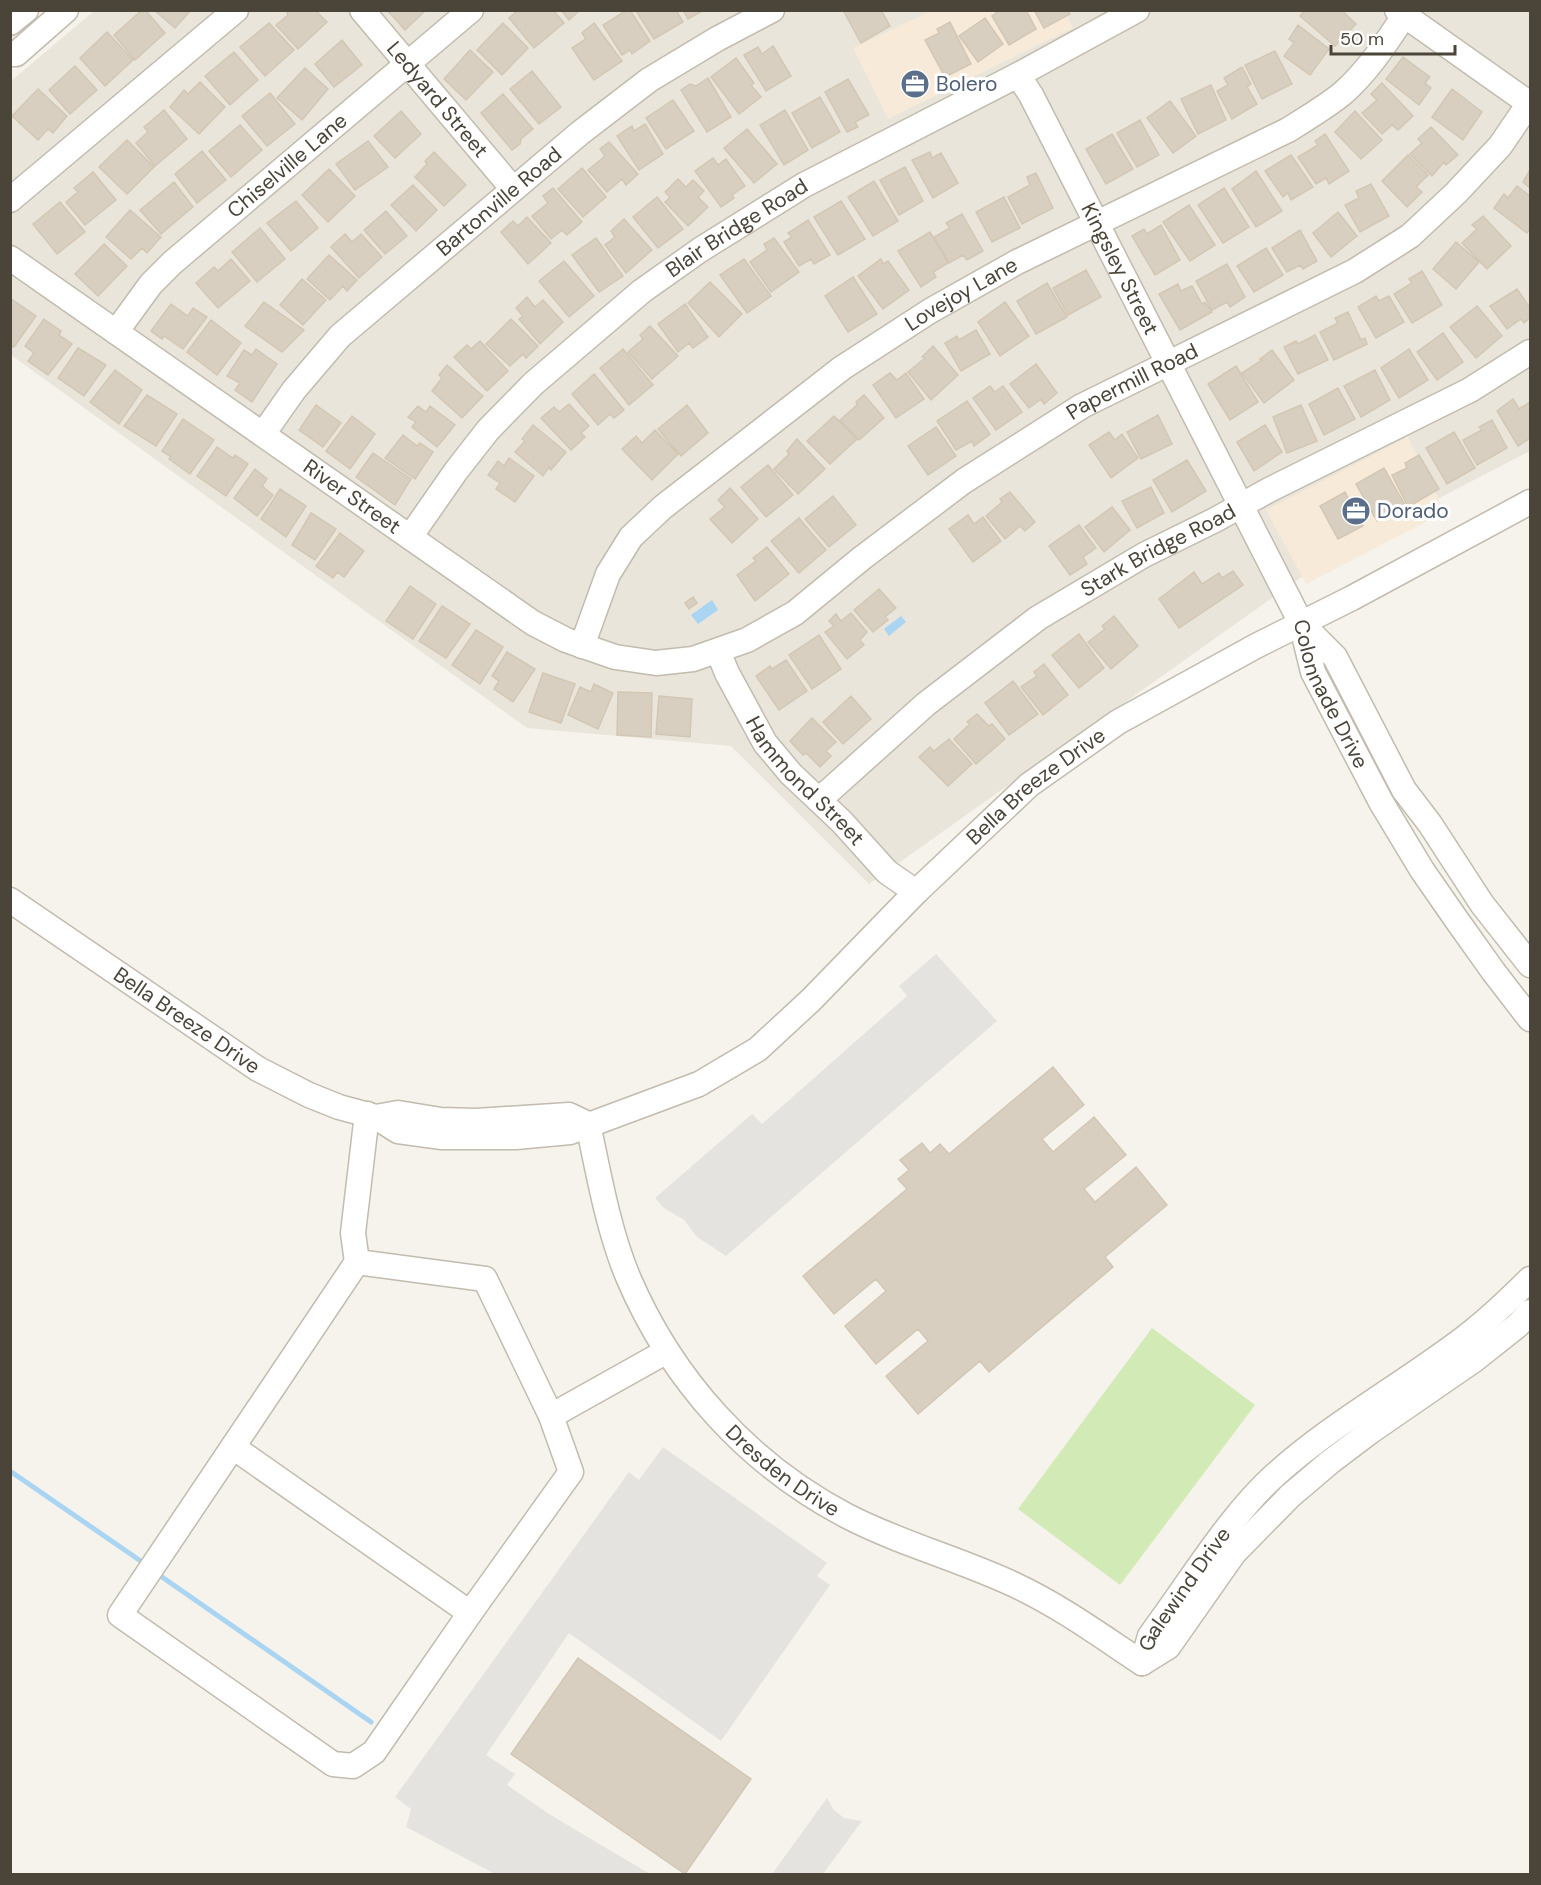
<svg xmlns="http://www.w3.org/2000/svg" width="1541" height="1885" font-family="'DM Sans',sans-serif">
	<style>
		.residential { fill: #eae5da }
		.commercial { fill: #f7ead8 }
		.green { fill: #d2eab5 }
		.parking { fill: #e5e3e0 }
		.water { fill: #a9d4f2 }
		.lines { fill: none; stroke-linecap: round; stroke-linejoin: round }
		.stream { stroke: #a9d4f2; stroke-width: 5 }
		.building { fill: #d8cfc1; stroke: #d3c7b4; stroke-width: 1.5 }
		.minor-casing { stroke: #c2bbae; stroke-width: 27 }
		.minor { stroke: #fff; stroke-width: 24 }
		.labels { text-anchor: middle; stroke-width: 6; stroke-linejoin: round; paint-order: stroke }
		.service-label { font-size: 21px; fill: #4e5e75; stroke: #fff; text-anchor: start }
		.street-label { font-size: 21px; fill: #4b4439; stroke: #fff }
	</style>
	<rect width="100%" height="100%" fill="#f6f3ec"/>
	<path class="residential" d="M94,11H1530V451L1341,549L869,884L731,746L527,728L11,355V81Z"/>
	<path class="commercial" d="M931,11H1065L1073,28L888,119L853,48Z
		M1408,437L1445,512L1306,584L1266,510Z"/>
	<path class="green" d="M1152,1328L1255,1405L1120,1585L1018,1509Z"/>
	<path class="parking" d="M936,954L997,1021L726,1256L697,1237L684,1220L664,1208L655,1198L752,1114L762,1124L907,996L899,986Z
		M663,1447L827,1563L817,1576L830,1585L721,1741L569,1633L486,1755L515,1774L507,1785L549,1814L650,1874H495L406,1827L411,1809L395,1797L629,1472L639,1480Z
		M827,1798L834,1810L844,1818L862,1821L823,1874H772Z"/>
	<path class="water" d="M712,600L718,610L698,624L691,615Z
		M901,616L906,622L889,636L884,629Z"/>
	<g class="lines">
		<path class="stream" d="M10,1471L145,1564
			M162,1577L371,1722"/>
	</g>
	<path class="building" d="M142,10H145L165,33L135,60L114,35Z
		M154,10H191L175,28Z
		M286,10H315L327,22L298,49L276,25L288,15Z
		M387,10H426L405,30Z
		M518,10H553L564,23L534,48L509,18Z
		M561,10H580L569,20Z
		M627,10H630L650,41L632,54L630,50L622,55L603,25Z
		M676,10L683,22L654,39L636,11Z
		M683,10H704L688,19Z
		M846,10H881L890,26L861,43L844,12Z
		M1000,10H1026L1036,29L1009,45L992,16Z
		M1034,10H1068L1070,14L1044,28Z
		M1305,10H1341L1356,24L1335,46L1300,16Z
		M985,18L1003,44L978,62L959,36Z
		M950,22L971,64L945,77L925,40L939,33L937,29Z
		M269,23L294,50L265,76L240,47Z
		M503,23L528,48L502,75L477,50Z
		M594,23L622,61L594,80L572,48L586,39L582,33Z
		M1298,25L1329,49L1310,75L1284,56L1294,43L1289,39Z
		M107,32L133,60L105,86L80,58Z
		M342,40L362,65L334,87L315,64Z
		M773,46L791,76L766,91L744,55L758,47L762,54Z
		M470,50L493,72L466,100L444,79Z
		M1275,51L1292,84L1262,99L1245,65Z
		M234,52L258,80L230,105L205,76Z
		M1403,57L1430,77L1425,83L1431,88L1419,105L1386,79Z
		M736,58L754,83L751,85L761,97L739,114L711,77Z
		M75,66L97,90L70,114L49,90Z
		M1242,67L1251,84L1247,87L1257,104L1232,119L1217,91L1228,85L1224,78Z
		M305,68L328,89L302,120L277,98Z
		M532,71L561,107L539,124L510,89Z
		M708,78L731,117L707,132L681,90L690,84L696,86Z
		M848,79L869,115L855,122L858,127L847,132L825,92Z
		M200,82L225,107L199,134L170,107L184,90L188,94Z
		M1382,83L1413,116L1398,130L1392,125L1382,134L1362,113L1377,100L1371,94Z
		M1211,85L1226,120L1198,134L1181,99Z
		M38,89L67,116L53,133L48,129L38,140L12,116Z
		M1452,89L1482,112L1463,140L1432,117Z
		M270,93L295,124L267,146L242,116Z
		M503,94L533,129L521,139L520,144L512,150L481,113Z
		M820,97L840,132L812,148L792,113Z
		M673,100L694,131L666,149L646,118Z
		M1170,101L1196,136L1173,153L1147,118Z
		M164,110L187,139L155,166L136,143L148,132L144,127Z
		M785,110L808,150L784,165L760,125Z
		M401,111L421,134L395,158L374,136Z
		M1355,111L1382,140L1361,159L1335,132Z
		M1140,120L1159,155L1137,167L1117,133Z
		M645,124L663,154L639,170L617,136L632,126L634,131Z
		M240,125L262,150L231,177L209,151Z
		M1431,127L1458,155L1446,165L1444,162L1432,176L1410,154L1422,143L1418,139Z
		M747,129L777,164L754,183L724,148Z
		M1112,134L1133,169L1106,184L1086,149Z
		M1325,134L1349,171L1329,184L1326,178L1316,184L1298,157L1318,145L1315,141Z
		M127,140L154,167L127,194L99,167Z
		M368,141L388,167L355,190L336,164Z
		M609,142L638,174L626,185L622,179L607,192L588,170L605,156L600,149Z
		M202,151L226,180L197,203L175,174Z
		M434,152L466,185L444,206L415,177L427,164L425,161Z
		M930,152L932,158L941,153L958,183L933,198L912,160Z
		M1291,155L1313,187L1291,200L1288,193L1283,197L1265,171Z
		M1408,155L1428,175L1416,187L1422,192L1407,207L1382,181Z
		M713,158L718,165L726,159L745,186L732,195L734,198L721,207L695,171Z
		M905,167L923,201L899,215L880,180Z
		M582,168L606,197L583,217L558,189Z
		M329,169L355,196L328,222L302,195Z
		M1530,170V188L1523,182Z
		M1256,171L1282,211L1256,227L1232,189Z
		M93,172L116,200L85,225L66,202L78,192L74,188Z
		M1036,173L1053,208L1022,224L1008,197L1030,185L1027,177Z
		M678,179L686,187L693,180L704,191L698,197L708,207L688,226L665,202L670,197L665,192Z
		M874,181L898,221L873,236L848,197Z
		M174,182L193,207L161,234L140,210Z
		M1371,184L1389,216L1360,232L1345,205L1359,198L1356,191Z
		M413,185L437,210L416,231L391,205Z
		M1517,186L1530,196V229L1527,233L1494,208L1504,194L1508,198Z
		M553,188L582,222L567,235L562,230L551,239L532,216L548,203L543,196Z
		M1224,188L1249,227L1223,243L1198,205Z
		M657,197L683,229L658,248L633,217Z
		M1004,197L1020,228L992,242L976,212Z
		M296,201L318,228L291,251L267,223Z
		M841,201L865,239L838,255L814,217Z
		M60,202L85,232L57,254L33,224Z
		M1189,205L1215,245L1190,261L1163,222Z
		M130,210L161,237L147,253L142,248L131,259L106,237Z
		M386,211L407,236L385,254L364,230Z
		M1338,212L1357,236L1331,257L1313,233Z
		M962,214L983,251L967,260L963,255L949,263L934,237L950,228L946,223Z
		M1483,216L1511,246L1487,269L1462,243L1477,229L1472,225Z
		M527,217L551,243L528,264L501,232L513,221L518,226Z
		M624,219L652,250L626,273L605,245L615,237L611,231Z
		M808,220L830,255L814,264L811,259L799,266L784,242L792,237L788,233Z
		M1161,225L1180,260L1155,275L1132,236L1144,229L1147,234Z
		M260,228L285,259L257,282L232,252Z
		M1300,230L1317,261L1303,269L1300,265L1287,272L1272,248Z
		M930,232L948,263L933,272L936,277L921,287L898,251Z
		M345,234L352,242L361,234L382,257L359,278L331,247Z
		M596,238L623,276L599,292L572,255Z
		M774,238L799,272L771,292L750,262L767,250L764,244Z
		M1456,242L1479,262L1456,289L1433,269Z
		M104,244L127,266L98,296L75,274Z
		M1266,248L1283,275L1254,292L1237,266Z
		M329,255L357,280L347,291L343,286L330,300L307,279Z
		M231,259L250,281L218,308L196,283L214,267L218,271Z
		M744,259L771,296L747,313L720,275Z
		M881,259L883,264L888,261L909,290L883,309L858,276Z
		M564,261L594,296L569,317L539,281Z
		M1227,264L1245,297L1230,307L1227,302L1212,310L1196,281Z
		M1086,270L1101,297L1068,315L1053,288Z
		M1422,271L1442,305L1412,323L1394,294L1412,283L1409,279Z
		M853,277L877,314L848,332L825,296Z
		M302,279L326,300L303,325L280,305Z
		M710,282L742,314L719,337L688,303Z
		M1047,283L1067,317L1036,334L1017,301Z
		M1178,284L1181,291L1192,286L1202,304L1205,302L1212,312L1180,330L1159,294Z
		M1517,289L1530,308V318L1524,323L1521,319L1507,329L1490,306Z
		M1376,296L1379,301L1389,296L1404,322L1376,338L1358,307Z
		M527,297L535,307L543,300L563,322L540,344L519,319L523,316L516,308Z
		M10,298L36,316L14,347L10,345Z
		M264,302L304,330L282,352L245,326Z
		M1005,302L1029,336L1000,356L978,322Z
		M171,304L188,316L193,308L207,317L183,349L164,336L162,339L151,331Z
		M685,304L708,337L693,348L689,343L678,352L658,324Z
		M1477,306L1502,336L1476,358L1450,327Z
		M1348,312L1361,340L1365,338L1367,344L1334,360L1320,332L1338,323L1335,318Z
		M44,319L61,331L59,335L72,344L48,375L28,361L34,353L25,346Z
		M511,319L538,346L526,358L523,354L510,366L486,344Z
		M211,320L241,343L217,375L187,352Z
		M650,326L678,356L652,379L628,352L643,339L640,335Z
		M976,330L990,354L961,371L945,343L957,336L959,340Z
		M1443,333L1463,362L1437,380L1417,352Z
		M1315,335L1328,360L1298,374L1284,347L1296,341L1298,344Z
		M480,341L508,371L487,391L454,357L467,345L471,349Z
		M933,346L958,375L931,400L908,372L925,358L922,357Z
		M78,348L106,365L84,396L58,378Z
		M256,349L277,364L252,402L235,390L240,383L227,376L244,350L252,355Z
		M623,349L653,385L629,405L600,368Z
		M1409,349L1428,380L1399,398L1381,368Z
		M1272,350L1294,380L1264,403L1242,373L1262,360L1260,359Z
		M1036,364L1057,393L1044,404L1041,399L1029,408L1010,384Z
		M447,365L483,396L462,418L432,391L442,378L439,375Z
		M1236,366L1258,402L1230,420L1208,384Z
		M115,370L142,390L119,424L90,402Z
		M1375,370L1390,400L1361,417L1344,386Z
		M890,373L897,380L906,373L924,399L896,418L873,385Z
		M594,374L624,410L614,418L610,414L598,425L572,394Z
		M990,386L995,392L1003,386L1022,412L996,430L973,398Z
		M1338,388L1355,419L1324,435L1309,404Z
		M147,395L177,414L156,446L124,426Z
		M864,395L884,418L859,440L840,420L857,405L856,402Z
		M1513,399L1519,409L1530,402V438L1518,446L1497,411Z
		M967,401L990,434L974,446L972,441L956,450L937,421Z
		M569,404L589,426L581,433L585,437L571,450L541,418L554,407L559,412Z
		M316,405L341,423L323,447L299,430Z
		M687,405L708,433L681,456L658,429Z
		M1301,405L1317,441L1287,453L1273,417Z
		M418,406L426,412L430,406L455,425L437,447L412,427L416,422L408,417Z
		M1158,415L1172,444L1141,459L1127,432Z
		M352,416L375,434L350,469L326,451Z
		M834,416L857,439L830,464L807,441Z
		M183,419L214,440L190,474L169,459L171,457L162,451Z
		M1492,420L1507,448L1477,465L1463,440L1482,430L1479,427Z
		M533,425L566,452L551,470L549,467L543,476L515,452L525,441L522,439Z
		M1265,425L1282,452L1254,471L1237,442Z
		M936,427L956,456L928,475L908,446Z
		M655,430L678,454L652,480L622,449L636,436L642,443Z
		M1109,432L1115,440L1122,434L1138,458L1111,478L1089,445Z
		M1454,432L1475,468L1447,484L1426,448Z
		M403,435L417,446L420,443L433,452L415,479L385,458Z
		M797,439L825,469L798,494L774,469L789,454L787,451Z
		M217,447L233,458L235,455L248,464L226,496L197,476Z
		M373,453L411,479L395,505L356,477Z
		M1419,455L1439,489L1408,507L1392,475L1407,468L1405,463Z
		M509,458L534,476L515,502L496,489L500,483L488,475L498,461L504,466Z
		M1187,460L1206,491L1172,512L1153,480Z
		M768,465L793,495L766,517L741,487Z
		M1384,468L1405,505L1377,521L1356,484Z
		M255,469L267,479L262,486L273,495L257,516L234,498Z
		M1151,487L1164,513L1137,528L1122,501Z
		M730,488L758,519L732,543L710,519L725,507L718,500Z
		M280,489L306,506L286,537L261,519Z
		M1010,492L1035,522L1025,531L1020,526L1005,539L986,516L1002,502L1000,499Z
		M1345,492L1363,526L1338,539L1320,506Z
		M833,496L856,525L829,547L805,519Z
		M1112,507L1130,530L1104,552L1085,527Z
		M311,513L336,529L315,560L292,545Z
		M968,515L974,524L983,517L1001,541L973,562L949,529Z
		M799,518L826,550L799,573L771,541Z
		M1079,525L1096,548L1083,557L1087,564L1070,575L1049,546Z
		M340,533L364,551L344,577L337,572L333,578L316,566Z
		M767,547L789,574L755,601L737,575L756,561L753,558Z
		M1233,571L1243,585L1179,628L1159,599L1194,572L1202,584L1219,573L1222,578Z
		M410,586L436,604L413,639L386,621Z
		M879,589L896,608L885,617L888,620L873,632L854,610Z
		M693,597L697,603L689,609L685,603Z
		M442,606L470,624L446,658L419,641Z
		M851,613L867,632L860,640L864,645L847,659L825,632L834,626L829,621L836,614L841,621Z
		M1114,616L1138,646L1111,669L1088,642L1105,629L1102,626Z
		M476,630L503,647L480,684L452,665Z
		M1079,634L1104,668L1079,688L1052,655Z
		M819,635L841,669L812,689L789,655Z
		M507,652L535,669L513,702L494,689L499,681L492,676Z
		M786,660L807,691L779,710L756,676L770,666L772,669Z
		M1044,664L1068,695L1043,715L1021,687L1037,676L1034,672Z
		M543,673L575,684L561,723L529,712Z
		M1013,681L1038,714L1009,735L985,703Z
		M594,684L613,693L598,729L568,715L580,687L591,692Z
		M618,692L652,693L651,737L617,735Z
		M659,696L692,699L690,737L656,734Z
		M851,696L871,719L843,744L823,722Z
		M977,714L989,726L992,724L1005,739L976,764L954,739L970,724L967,722Z
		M812,718L836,742L826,751L831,756L820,767L806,753L803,755L790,741Z
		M949,739L972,764L948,786L919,757L930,747L934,751Z
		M1053,1067L1084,1105L1042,1139L1053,1152L1094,1117L1126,1155L1084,1189L1095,1202L1136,1167L1167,1205L1105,1257L1113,1267L989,1372L980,1361L918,1414L886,1376L928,1341L918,1329L876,1364L845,1326L886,1291L876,1279L834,1314L803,1276L907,1189L898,1179L909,1170L900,1160L922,1143L930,1153L940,1144L949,1154Z
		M578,1658L751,1779L685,1874L511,1754Z"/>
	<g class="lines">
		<g class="minor-casing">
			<g id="minor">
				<path id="s1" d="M362,10L513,189"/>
				<path d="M1397,10L1530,104"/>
				<path d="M10,23L26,10"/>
				<path d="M10,54H16L66,10"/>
				<path id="s2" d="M1018,75L1031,95L1301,623L1313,672L1381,802L1422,870L1456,919L1493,971L1530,1019"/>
				<path d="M10,200L236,10"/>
				<path id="s3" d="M10,258L533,623L566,640L615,657L656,663L693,659L747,640L795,613L862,558L964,481L1082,406L1355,271L1410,236L1456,193L1500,146L1530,102"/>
				<path id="s4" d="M116,332L151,284L172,263L471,10"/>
				<path id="s5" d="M263,434L294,390L340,336L580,133L649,80L717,39L772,10"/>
				<path id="s6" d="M410,537L456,471L488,430L533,384L642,291L700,250L804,185L1018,75L1137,10"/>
				<path d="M1301,623L1335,657L1404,790L1430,824L1482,904L1530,965"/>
				<path id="s7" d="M582,646L608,574L631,537L663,507L842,368L930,311L1017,262L1288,130C1307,118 1326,107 1343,93C1368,71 1386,43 1404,16"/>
				<path id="s8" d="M718,651L727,673L765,743L791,774L842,822L887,872L916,892"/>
				<path id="s9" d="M819,800L926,704L1038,618L1144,555L1215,520L1269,490L1470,390L1530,352"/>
				<path id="s10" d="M10,900L258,1069L309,1095L339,1107L376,1117L398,1131L442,1137H516L570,1132L699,1084L758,1049L811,1000L916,892L1029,785L1118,722L1256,646L1352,598L1530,502"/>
				<path d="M376,1117L398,1113L441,1120L476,1121L569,1115L588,1124"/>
				<path id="s11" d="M588,1124C599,1175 608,1229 628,1277C672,1380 748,1464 847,1516C901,1544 960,1559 1015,1585C1060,1606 1101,1636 1142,1663"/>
				<path d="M357,1262L485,1279L551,1416L571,1472L470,1613L374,1752L353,1766L333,1764L120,1615L357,1262L353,1233L367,1114"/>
				<path d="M551,1416L667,1351"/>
				<path d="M233,1447L470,1613"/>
				<path id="s12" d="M1142,1663L1150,1636L1160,1622C1195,1574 1231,1515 1275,1475C1333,1423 1401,1386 1463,1339C1487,1321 1509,1300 1530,1279"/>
				<path d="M1142,1663L1168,1647L1234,1553L1290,1496L1330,1462L1371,1431L1474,1360L1518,1325L1530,1312"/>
			</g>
		</g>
		<use href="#minor" class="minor"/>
	</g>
	<defs>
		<g id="office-disc" transform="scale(1.5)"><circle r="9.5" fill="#5c6f8a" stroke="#fff"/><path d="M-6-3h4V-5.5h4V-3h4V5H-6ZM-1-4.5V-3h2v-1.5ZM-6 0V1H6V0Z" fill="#fff"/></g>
	</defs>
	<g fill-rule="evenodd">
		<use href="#office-disc" x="915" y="84"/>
		<use href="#office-disc" x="1356" y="511"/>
	</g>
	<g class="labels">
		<g class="service-label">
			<text x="936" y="91">Bolero</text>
			<text x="1377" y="518">Dorado</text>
		</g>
		<g class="street-label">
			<text dy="7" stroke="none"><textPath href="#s1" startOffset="117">Ledyard Street</textPath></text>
			<text dy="7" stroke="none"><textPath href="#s4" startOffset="240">Chiselville Lane</textPath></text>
			<text dy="7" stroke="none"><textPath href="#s5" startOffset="333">Bartonville Road</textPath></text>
			<text dy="7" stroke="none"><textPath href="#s6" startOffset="454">Blair Bridge Road</textPath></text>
			<text dy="7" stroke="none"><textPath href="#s2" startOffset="219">Kingsley Street</textPath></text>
			<text dy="7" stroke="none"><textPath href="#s7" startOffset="531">Lovejoy Lane</textPath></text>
			<text dy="7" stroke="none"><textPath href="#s3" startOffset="1328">Papermill Road</textPath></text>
			<text dy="7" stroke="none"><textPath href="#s3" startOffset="417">River Street</textPath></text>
			<text dy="7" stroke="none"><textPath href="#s9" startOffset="423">Stark Bridge Road</textPath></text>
			<text dy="7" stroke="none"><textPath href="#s2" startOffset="694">Colonnade Drive</textPath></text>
			<text dy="7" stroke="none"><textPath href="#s8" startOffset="158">Hammond Street</textPath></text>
			<text dy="7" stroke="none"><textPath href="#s10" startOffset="1216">Bella Breeze Drive</textPath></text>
			<text dy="7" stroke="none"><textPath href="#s10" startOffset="214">Bella Breeze Drive</textPath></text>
			<text dy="7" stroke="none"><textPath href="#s11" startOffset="410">Dresden Drive</textPath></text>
			<text dy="7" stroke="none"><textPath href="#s12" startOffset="86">Galewind Drive</textPath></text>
		</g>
	</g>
	<rect width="1541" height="1885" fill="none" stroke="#4b4439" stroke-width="24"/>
	<path d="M1331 45v9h124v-9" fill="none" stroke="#4b4439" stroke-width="3"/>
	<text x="1340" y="45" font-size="18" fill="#4b4439" stroke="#ffffff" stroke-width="4.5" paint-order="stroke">50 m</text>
</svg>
